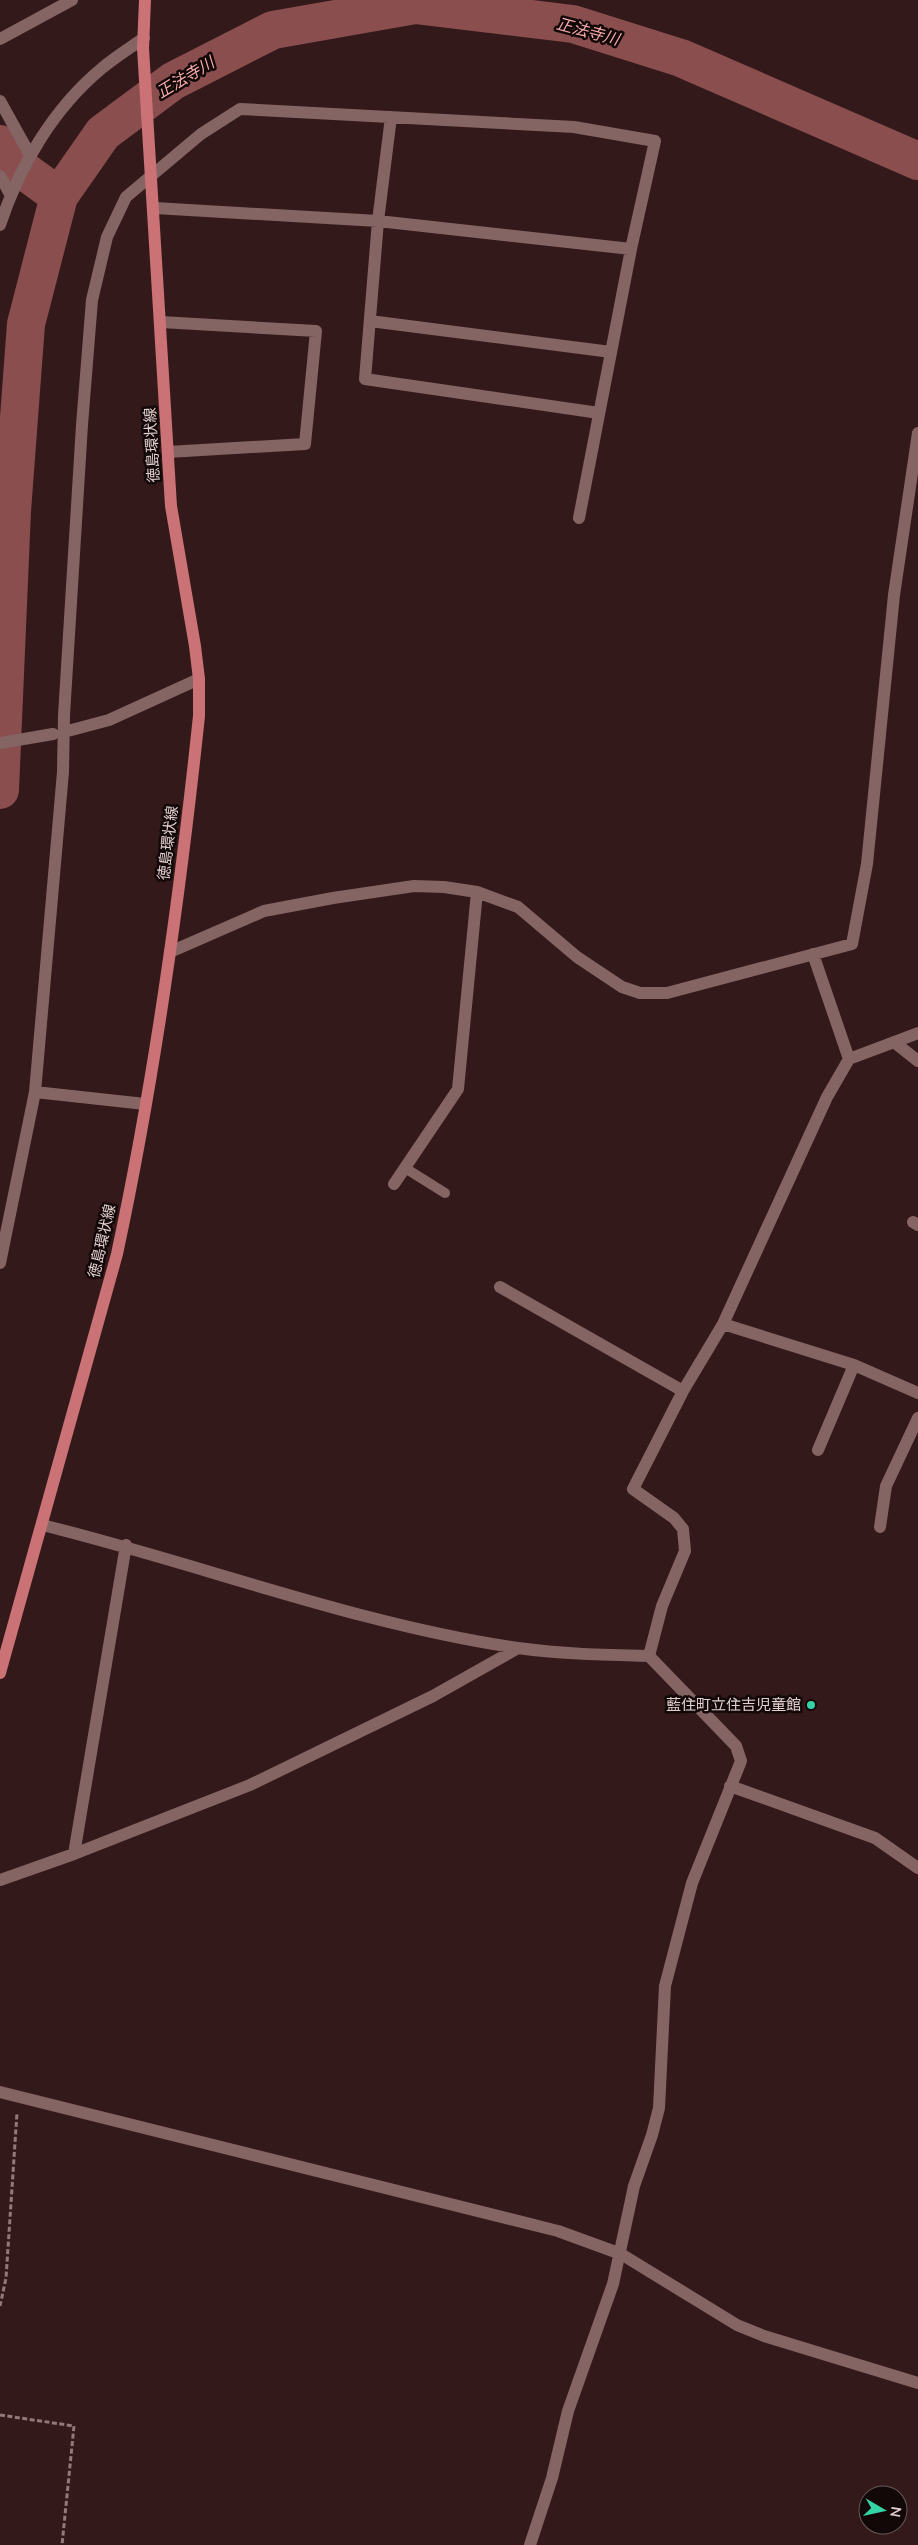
<svg xmlns="http://www.w3.org/2000/svg" width="918" height="2545" font-family="'Nunito Sans','Noto Sans JP',sans-serif">
	<style>
		.lines { fill: none; stroke-linecap: round; stroke-linejoin: round }
		.river { stroke: #8a4e4f; stroke-width: 38 }
		.path { stroke: #917a7a; stroke-width: 3; stroke-dasharray: 5 2.5; stroke-linecap: butt }
		.service { stroke: #856464; stroke-width: 10 }
		.minor { stroke: #856464; stroke-width: 12 }
		.tertiary { stroke: #856464; stroke-width: 12 }
		.primary { stroke: #ca7275; stroke-width: 12 }
		.poi-dot { fill: #35d4a7; stroke: #130808; stroke-width: 2 }
		.labels { text-anchor: middle; stroke-width: 5; stroke-linejoin: round; paint-order: stroke }
		.street-label { font-size: 15px; fill: #e3d0d0; stroke: #130808 }
		.poi-label { font-size: 15px; fill: #e3d0d0; stroke: #130808; text-anchor: end }
		.water-label { font-size: 16px; font-style: italic; fill: #f6abab; stroke: #130808 }
	</style>
	<rect width="100%" height="100%" fill="#34191a"/>
	<g class="lines">
		<path class="river" d="M0,144L9,160L59,196
			M0,790L12,511L26,324L59,196L103,133L173,81L273,30L415,5L573,24L681,58L918,161"/>
		<path class="path" d="M0,2306L6,2278L17,2113
			M0,2415L74,2426L62,2545"/>
		<path class="service" d="M405,1168L445,1193"/>
		<path class="minor" d="M0,101L30,155
			M391,117L378,221L365,379L599,413
			M0,176L10,194
			M155,208L378,221L631,249
			M0,225C19,167 53,109 101,69C114,58 130,48 144,38
			M370,321L611,352
			M161,322L316,331L305,444L168,452
			M64,732L109,720L199,679
			M0,743L53,734
			M170,952L264,911L333,898L414,886L444,887L477,892L518,907L577,957L622,987L640,993H667L852,944L867,864L894,595L918,433
			M813,954L849,1059
			M894,1042L918,1061
			M35,1092L145,1104
			M394,1184L458,1089L477,892
			M913,1222L918,1225
			M0,1263L35,1092L63,772L64,715L82,425L92,300L107,237L126,197L201,134L240,109L574,127L655,141L631,249L579,518
			M500,1287L683,1391
			M723,1324L854,1365L918,1393
			M818,1450L854,1365
			M42,1525C201,1564 355,1624 518,1648C561,1654 605,1655 649,1656L736,1746L741,1761L692,1883L665,1986L659,2108L652,2135L634,2186L613,2284L568,2411L552,2478L530,2545
			M880,1527L886,1486L918,1418
			M649,1656L662,1606L685,1551L683,1529L674,1518L633,1489L683,1391L723,1324L827,1097L849,1059L918,1033
			M730,1786L875,1838L918,1868
			M74,1854L126,1545
			M0,1880L74,1854L250,1785L433,1696L518,1648"/>
		<path class="tertiary" d="M0,39L72,0
			M0,2092L558,2231L621,2254L737,2325L764,2336L918,2383"/>
		<path class="primary" d="M0,1673L117,1254C155,1077 180,896 199,716V679L195,646L171,506L143,48L145,0"/>
	</g>
	<circle class="poi-dot" cx="811" cy="1705" r="5"/>
	<g class="labels">
		<g class="street-label">
			<text transform="translate(152 445) rotate(-93)" y="5">徳島環状線</text>
			<text transform="translate(168 843) rotate(-83)" y="5">徳島環状線</text>
			<text transform="translate(102 1241) rotate(-77)" y="5">徳島環状線</text>
		</g>
		<g class="poi-label">
			<text x="801" y="1710">藍住町立住吉児童館</text>
		</g>
		<g class="water-label">
			<text transform="translate(588 31) rotate(15)" y="6">正法寺川</text>
			<text transform="translate(185 77) rotate(-31)" y="6">正法寺川</text>
		</g>
	</g>
	<g transform="translate(883 2510) rotate(99)"><circle r="24" fill="#130808" stroke="#665858"/>
	<path d="M0-4L9 19L0 12L-9 19Z" fill="#35d4a7"/>
	<text y="-8" font-size="14" font-weight="bold" text-anchor="middle" fill="#e3d0d0">N</text>
	</g>
</svg>
